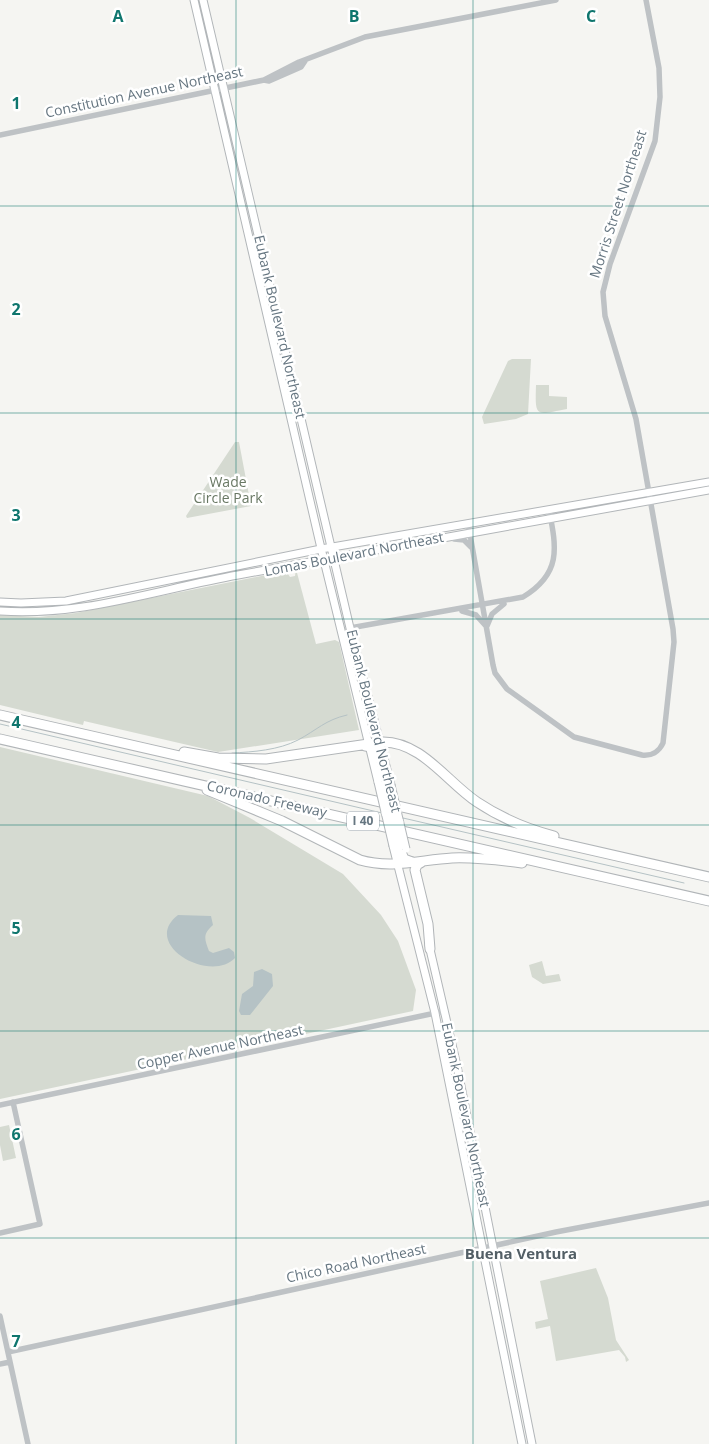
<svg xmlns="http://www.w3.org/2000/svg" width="709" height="1444" font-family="'Open Sans',sans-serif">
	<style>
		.green { fill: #d5dad1 }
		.water { fill: #b5c2c5 }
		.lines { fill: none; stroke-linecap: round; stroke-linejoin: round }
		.stream { stroke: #b5c2c5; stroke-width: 1 }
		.major-casing { stroke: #b2b6b9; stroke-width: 9 }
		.highway-casing { stroke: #b1b5b8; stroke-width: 11 }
		.minor { stroke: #bec2c5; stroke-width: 5.5 }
		.major { stroke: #fff; stroke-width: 7 }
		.highway { stroke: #fff; stroke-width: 9 }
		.major-bridge-casing { stroke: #b2b6b9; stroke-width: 9; stroke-linecap: butt }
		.highway-bridge-casing { stroke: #b1b5b8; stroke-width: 11; stroke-linecap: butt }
		.major-bridge { stroke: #fff; stroke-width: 7 }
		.highway-bridge { stroke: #fff; stroke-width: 9 }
		.grid { fill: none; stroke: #0f766e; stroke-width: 1; stroke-opacity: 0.55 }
		.labels { text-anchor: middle; stroke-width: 5; stroke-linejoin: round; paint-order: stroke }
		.shield { fill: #fff; stroke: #949fa7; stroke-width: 1 }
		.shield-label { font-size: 12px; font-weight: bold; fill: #667681 }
		.street-label { font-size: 14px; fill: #667681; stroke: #fff }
		.park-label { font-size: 14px; fill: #697864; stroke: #fff }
		.neighbourhood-label { font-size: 15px; font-weight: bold; fill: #535f66; stroke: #fff }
		.grid-label { font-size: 16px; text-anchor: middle; font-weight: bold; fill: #0f766e; stroke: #fff; stroke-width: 5; stroke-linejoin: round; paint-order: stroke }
	</style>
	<rect width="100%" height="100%" fill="#f5f5f2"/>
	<path class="green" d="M512,359H531L528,414L516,419L484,424L482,417L508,361Z
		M536,385H549V396L567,397V409C535,415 535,418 536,385Z
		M235,442H239L251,506L187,518L186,516Z
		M296,569L316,644L335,640L339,642L359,730L218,752L84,721L83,725L0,705V615L39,617L76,613L286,571L290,577L295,576Z
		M0,747L208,796L250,818L343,874L381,915L398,941L416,990L413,1011L0,1099Z
		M542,961L546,976L559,974L561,981L543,984L532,977L529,965Z
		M9,1125L16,1158L3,1161L0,1145V1127Z
		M596,1268L608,1298L616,1340L629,1360L626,1362L625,1357L619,1350L556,1361L550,1326L536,1329L535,1322L548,1319L540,1281Z"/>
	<path class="water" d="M178,915L211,916L213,925C203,934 204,938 209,951L213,953L229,948L234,952L235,958C210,984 140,944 178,915Z
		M262,969L272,974L273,986L250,1015H241L239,1011L242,994L253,986L254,972Z"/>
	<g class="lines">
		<path class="stream" d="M0,724L382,813
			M232,753C253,752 279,750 298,740C317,730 325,720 347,715
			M403,818L684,883"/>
		<g class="major-casing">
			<path id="major" d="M194,0L320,544L378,782
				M203,0L350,628L391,785
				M0,602L21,603L66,601L321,549L709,482
				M0,611C80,617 159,589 238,575C395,547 552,518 709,490
				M393,846L435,1013L522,1444
				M429,945L457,1066L532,1444"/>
		</g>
		<g class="highway-casing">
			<path id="highway" d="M0,715L709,877
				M0,739L709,901
				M365,746C382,747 382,770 385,784
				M184,752L218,758L266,759L382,742C421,741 447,782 477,802C501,818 527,829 554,836
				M207,790L282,821L360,860C391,869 420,860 452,858C475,857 499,860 522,863
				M399,847L404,859L412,862
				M422,862L417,865L415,870L428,924L430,949"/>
		</g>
		<path class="minor" d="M264,80L299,62L365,37L556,0
			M0,135L264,80L269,81L301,67L305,61
			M468,523L493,665L495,673L507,689L574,737L642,755C651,756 659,752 663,743L674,642L673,629L636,419L605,316L603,292L610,264L655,141L660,97L659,68L646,0
			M454,539L464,540L471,547
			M462,611L476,615L485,625
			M487,626L492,614L504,604
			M350,628L523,597C561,574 557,549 549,510
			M0,1105L445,1011
			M0,1233L40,1224L13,1102
			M0,1316L28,1444
			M8,1352L556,1232L709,1203
			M0,1364L10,1362"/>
		<use href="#major" class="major"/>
		<use href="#highway" class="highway"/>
		<g class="major-bridge-casing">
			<path id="major-bridge" d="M378,782L393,846
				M391,785L406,849"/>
		</g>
		<g class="highway-bridge-casing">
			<path id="highway-bridge" d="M385,784L392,812L399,822
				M386,813L393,822L399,847"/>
		</g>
		<use href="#major-bridge" class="major-bridge"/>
		<use href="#highway-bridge" class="highway-bridge"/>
	</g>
	<path class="grid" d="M236,0V1444M473,0V1444M0,206H709M0,413H709M0,619H709M0,825H709M0,1031H709M0,1238H709"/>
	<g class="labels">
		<rect class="shield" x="347" y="811.5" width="32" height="19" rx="4"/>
		<g class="shield-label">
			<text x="363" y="825">I 40</text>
		</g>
		<g class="street-label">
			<text transform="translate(144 92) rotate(-12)" y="5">Constitution Avenue Northeast</text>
			<text transform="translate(618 204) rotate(-72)" y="5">Morris Street Northeast</text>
			<text transform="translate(280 327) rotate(77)" y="5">Eubank Boulevard Northeast</text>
			<text transform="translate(354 554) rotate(-11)" y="5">Lomas Boulevard Northeast</text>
			<text transform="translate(374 721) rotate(76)" y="5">Eubank Boulevard Northeast</text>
			<text transform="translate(267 799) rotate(13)" y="5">Coronado Freeway</text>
			<text transform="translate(220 1047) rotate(-12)" y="5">Copper Avenue Northeast</text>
			<text transform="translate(466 1115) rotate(78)" y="5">Eubank Boulevard Northeast</text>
			<text transform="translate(356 1263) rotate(-12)" y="5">Chico Road Northeast</text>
		</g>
		<g class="park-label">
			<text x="228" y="487">Wade<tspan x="228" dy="16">Circle Park</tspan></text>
		</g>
		<g class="neighbourhood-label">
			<text x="521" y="1259">Buena Ventura</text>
		</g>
	</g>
	<g class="grid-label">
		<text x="118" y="22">A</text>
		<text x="354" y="22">B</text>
		<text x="591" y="22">C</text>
		<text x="16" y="109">1</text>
		<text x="16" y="315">2</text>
		<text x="16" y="521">3</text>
		<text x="16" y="728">4</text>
		<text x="16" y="934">5</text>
		<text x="16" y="1140">6</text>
		<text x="16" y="1347">7</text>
	</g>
</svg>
